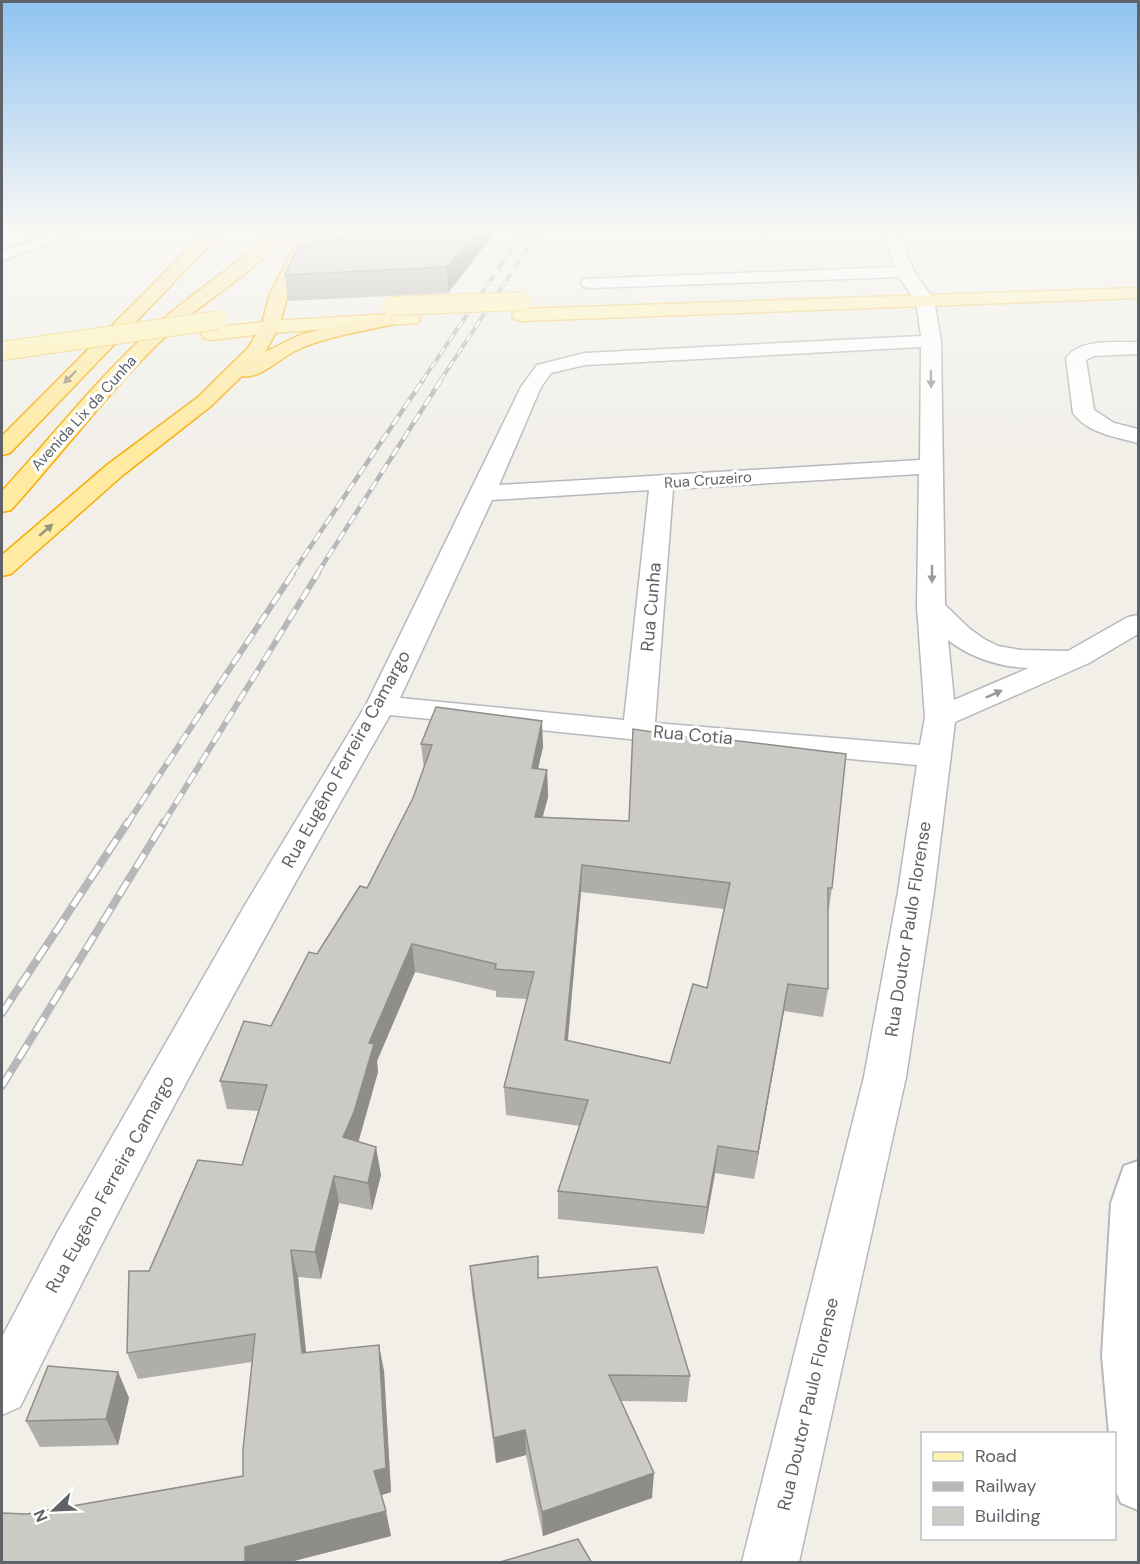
<svg xmlns="http://www.w3.org/2000/svg" width="1140" height="1564" font-family="'DM Sans',sans-serif">
	<style>
		.lines { fill: none; stroke-linecap: round; stroke-linejoin: round }
		.service-casing { stroke: #b5b8bc; stroke-width: 4 }
		.minor-casing { stroke: #b5b8bc; stroke-width: 3 }
		.primary-casing { stroke: #f2c960; stroke-width: 3 }
		.trunk-casing { stroke: #f9ab00; stroke-width: 3 }
		.service { fill: #fff; fill-rule: evenodd }
		.minor { fill: #fff; fill-rule: evenodd }
		.primary { fill: #fff2af; fill-rule: evenodd }
		.trunk { fill: #feeaa1; fill-rule: evenodd }
		.rail-far3-casing { stroke: #b6b7b8; stroke-width: 4 }
		.rail-far2-casing { stroke: #b6b7b8; stroke-width: 4.5 }
		.rail-far1-casing { stroke: #b6b7b8; stroke-width: 6 }
		.rail-casing { stroke: #b6b7b8; stroke-width: 8 }
		.rail-far3 { stroke: #fff; stroke-width: 2; stroke-dasharray: 8; stroke-linecap: butt }
		.rail-far2 { stroke: #fff; stroke-width: 3; stroke-dasharray: 10; stroke-linecap: butt }
		.rail-far1 { stroke: #fff; stroke-width: 4; stroke-dasharray: 12; stroke-linecap: butt }
		.rail { stroke: #fff; stroke-width: 5; stroke-dasharray: 16; stroke-linecap: butt }
		.primary-bridge-casing { stroke: #f2c960; stroke-width: 20; stroke-linecap: butt }
		.primary-bridge { stroke: #fff2af; stroke-width: 18 }
		.wall { fill: #afaea9; fill-rule: evenodd }
		.shaded-wall { fill: #8f8d8a }
		.building { fill: #cccac5; stroke: #8f8d8a; stroke-width: 1.5; fill-rule: evenodd }
		.oneway { fill: #97927c }
		.oneway2 { fill: #979a9d }
		.labels { text-anchor: middle; stroke-width: 6; stroke-linejoin: round; paint-order: stroke }
		.far-street-label { font-size: 15px; fill: #5f6368; stroke: #fff }
		.street-label { font-size: 18px; fill: #5f6368; stroke: #fff }
	</style>
	<rect width="100%" height="100%" fill="#f1efe8"/>
	<g class="lines">
		<g class="service-casing">
			<path id="service" d="M56,231H76L2,261V252Z
				M1138,1161V1510L1121,1503L1114,1487V1434H1109L1102,1356L1111,1203L1124,1166Z"/>
		</g>
		<g class="minor-casing">
			<path id="minor" d="M882,231H898L914,272L934,300L941,341L945,605L970,629L984,639L998,646L1021,650L1068,651L1128,617L1138,615V634L1089,663L955,722L934,892L906,1077L799,1562H742L864,1077L898,892L917,765L639,740L390,715C260,942 135,1172 20,1407L2,1415V1337L57,1233L245,905L366,705L521,387L537,365L585,353L921,336L916,301L899,277L590,288L584,287L581,283L584,279L895,267ZM921,347L920,460L499,485L541,387L551,373L585,365ZM919,474L917,607L925,717L920,745L655,723L673,489ZM649,490L624,720L400,698L492,500ZM948,640C971,658 1000,667 1029,668L954,700Z
				M1138,342V354L1094,356L1086,360L1094,410L1114,423L1138,429V443C1116,437 1087,433 1073,413L1066,358C1080,338 1116,343 1138,342Z"/>
		</g>
		<g class="primary-casing">
			<path id="primary" d="M1138,288V298L521,321L514,319L512,315L514,311L521,309Z
				M411,313L418,315L420,319L418,323L270,333L211,340L204,338L201,334L204,330L211,328L270,321Z"/>
		</g>
		<g class="trunk-casing">
			<path id="trunk" d="M206,231H223L10,453L2,455V436Z
				M271,231H288C256,274 204,299 166,336C110,389 63,453 11,510L2,512V491C52,437 98,377 154,327C191,293 235,268 271,231Z
				M303,231H319L288,294L279,327L265,352L302,334L387,314L394,316L396,320L394,324C361,332 326,336 295,351C280,358 259,380 242,376L211,406L123,475L11,574L2,576V555L107,465L197,398L248,348L261,327L270,294Z"/>
		</g>
		<use href="#service" class="service"/>
		<use href="#minor" class="minor"/>
		<use href="#primary" class="primary"/>
		<use href="#trunk" class="trunk"/>
		<g class="rail-far3-casing">
			<path id="rail-far3" d="M422,381L524,231
				M440,381L539,231"/>
		</g>
		<g class="rail-far2-casing">
			<path id="rail-far2" d="M292,574L423,380
				M317,574L441,380"/>
		</g>
		<g class="rail-far1-casing">
			<path id="rail-far1" d="M127,824L293,573
				M163,824L318,573"/>
		</g>
		<g class="rail-casing">
			<path id="rail" d="M2,1013L128,822
				M2,1086L164,822"/>
		</g>
		<use href="#rail-far3" class="rail-far3"/>
		<use href="#rail-far2" class="rail-far2"/>
		<use href="#rail-far1" class="rail-far1"/>
		<use href="#rail" class="rail"/>
		<g class="primary-bridge-casing">
			<path id="primary-bridge" d="M390,306L523,301
				M2,351L218,320"/>
		</g>
		<use href="#primary-bridge" class="primary-bridge"/>
	</g>
	<path class="wall" d="M496,231L448,293L288,301L285,275Z
		M421,744L543,747L538,769L547,770L548,797L542,817L832,888L828,915V989L823,1017L784,1011L754,1179L715,1173L704,1234L558,1219V1191L580,1126L506,1115L504,1087L527,999L496,997V991L415,972L377,1061L378,1072L358,1141L381,1175L372,1210L339,1203L321,1279L298,1277L306,1353L384,1371L391,1492L381,1495L391,1536L286,1563H2L27,1514L243,1476L252,1362L138,1379L127,1353L149,1271L242,1165L258,1111L227,1109L220,1081L271,1026L317,954L367,888L413,798L424,769ZM581,892L724,909L707,988L670,1063L568,1041Z
		M538,1256V1278L690,1376L687,1402L621,1401L652,1498L543,1536L526,1455L496,1463L472,1293L470,1266Z
		M118,1372L129,1398L118,1445L40,1447L26,1421Z"/>
	<path class="shaded-wall" d="M476,231H496L448,293L447,267Z
		M542,721L543,747L532,794V768Z
		M547,770L548,797L536,843L535,817Z
		M582,865L581,892L565,1068V1040Z
		M412,944L415,972L377,1061L378,1072L359,1140L348,1164L343,1137L369,1043Z
		M788,984L784,1011L754,1179L758,1152Z
		M718,1146L715,1173L704,1234L707,1207Z
		M376,1147L381,1175L372,1210L368,1183Z
		M334,1176L339,1203L321,1279L315,1252Z
		M291,1250L298,1277L309,1379L302,1353Z
		M379,1345L384,1371L391,1492L379,1496L374,1471Z
		M118,1372L129,1398L118,1445L106,1419Z
		M525,1430L526,1455L496,1463L494,1438Z
		M654,1473L652,1498L543,1536L542,1512Z
		M386,1511L391,1536L286,1563H245V1547Z"/>
	<path class="building" d="M372,231H476L447,267L285,275L298,247Z
		M436,707L542,721L532,768L547,770L535,817L629,821L633,729L722,742V739L846,754L832,888H828V989L788,984L758,1152L718,1146L707,1207L558,1191L588,1100L504,1087L534,972L495,969L496,964L412,944L369,1043L374,1044L354,1112L343,1137L376,1147L368,1183L334,1176L315,1252L291,1250L302,1353L379,1345L386,1468L374,1471L386,1511L245,1547V1563H2V1513L27,1514L243,1476V1450L255,1334L127,1353L129,1271H149L198,1160L242,1165L267,1085L220,1081L244,1021L271,1026L309,952L317,954L360,886L367,888L413,798L432,745L421,744ZM582,865L730,883L707,988L693,984L670,1063L565,1040Z
		M538,1256V1278L657,1267L690,1376L609,1375L654,1473L542,1512L525,1430L494,1438L470,1266Z
		M48,1366L118,1372L106,1419L26,1421Z
		M578,1539L592,1563H497Z"/>
	<defs><path id="oneway-solid" d="M-6-.8H1V-3.2L6.5 0L1 3.2V.8H-6Z" transform="scale(1.5)"/></defs>
	<g class="oneway">
		<use href="#oneway-solid" transform="translate(70 377) rotate(134)"/>
		<use href="#oneway-solid" transform="translate(46 530) rotate(-41)"/>
	</g>
	<g class="oneway2">
		<use href="#oneway-solid" transform="translate(931 379) rotate(89)"/>
		<use href="#oneway-solid" transform="translate(932 574) rotate(90)"/>
		<use href="#oneway-solid" transform="translate(994 694) rotate(-24)"/>
	</g>
	<linearGradient id="sky" x2="0" y2="1"><stop stop-color="#8fc3f1"/><stop offset="0.51" stop-color="#f9f8f5"/><stop offset="1" stop-color="#f9f8f5" stop-opacity="0"/></linearGradient>
	<rect width="1140" height="450" fill="url(#sky)"/>
	<g class="labels">
		<g class="far-street-label">
			<text transform="translate(84 413) rotate(-48)" y="5">Avenida Lix da Cunha</text>
			<text transform="translate(708 480) rotate(-4)" y="5">Rua Cruzeiro</text>
		</g>
		<g class="street-label">
			<text transform="translate(651 607) rotate(-85)" y="6">Rua Cunha</text>
			<text transform="translate(693 735) rotate(5)" y="6">Rua Cotia</text>
			<text transform="translate(346 759) rotate(-61)" y="6">Rua Eugêno Ferreira Camargo</text>
			<text transform="translate(908 929) rotate(-81)" y="6">Rua Doutor Paulo Florense</text>
			<text transform="translate(110 1184) rotate(-61)" y="6">Rua Eugêno Ferreira Camargo</text>
			<text transform="translate(808 1404) rotate(-77)" y="6">Rua Doutor Paulo Florense</text>
		</g>
	</g>
	<rect width="1140" height="1564" fill="none" stroke="#5f6368" stroke-width="6"/>
	<rect x="921" y="1432" width="195" height="108" fill="#ffffff" stroke="#bfc1c3" stroke-width="1.5"/>
	<rect x="933" y="1452" width="30" height="9" fill="#fff2af" stroke="#bfc1c3" stroke-width="1.5"/>
	<text x="975" y="1462" font-size="18" fill="#5f6368">Road</text>
	<rect x="933" y="1482" width="30" height="9" fill="#b6b7b8" stroke="#bfc1c3" stroke-width="1.5"/>
	<text x="975" y="1492" font-size="18" fill="#5f6368">Railway</text>
	<rect x="933" y="1507" width="30" height="18" fill="#cccac5" stroke="#bfc1c3" stroke-width="1.5"/>
	<text x="975" y="1522" font-size="18" fill="#5f6368">Building</text>
	<g transform="translate(54 1510) rotate(247)" stroke="#ffffff" stroke-width="4.5" paint-order="stroke">
	<path d="M0-4.5L10 22L0 15L-10 22Z" fill="#5f6368"/>
	<text y="-9" font-size="16" font-weight="bold" text-anchor="middle" fill="#5f6368">N</text>
	</g>
</svg>
